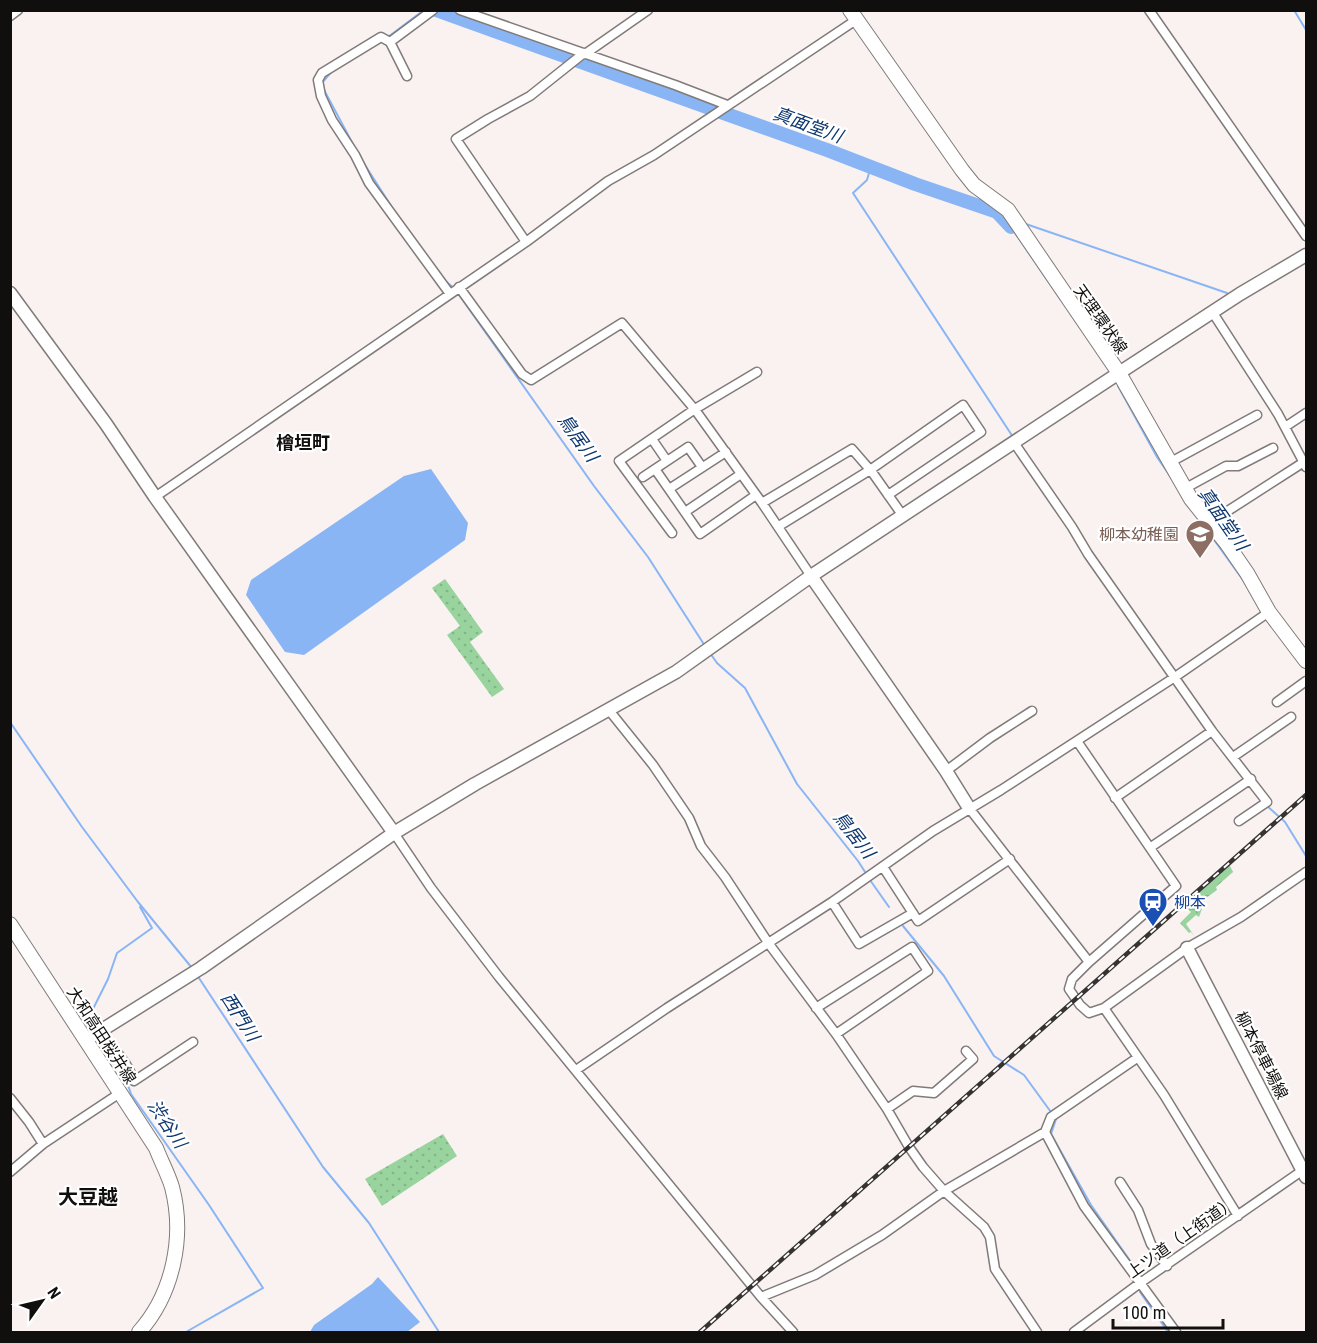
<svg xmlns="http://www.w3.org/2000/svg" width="1317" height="1343" font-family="'Roboto Condensed','Noto Sans JP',sans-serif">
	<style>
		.grass { fill: url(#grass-dots) }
		.park { fill: url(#park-crowns) }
		.water { fill: #89b5f5 }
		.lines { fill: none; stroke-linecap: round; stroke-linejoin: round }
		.stream { stroke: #89b5f5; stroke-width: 2 }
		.river { stroke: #89b5f5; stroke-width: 14 }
		.street-casing { stroke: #807b79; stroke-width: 11 }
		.secondary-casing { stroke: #807b79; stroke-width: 15 }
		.primary-casing { stroke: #807b79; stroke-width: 16 }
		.street { stroke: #fff; stroke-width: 8 }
		.secondary { stroke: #fff; stroke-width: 12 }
		.primary { stroke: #fff; stroke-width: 14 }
		.rail-casing { stroke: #363332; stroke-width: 4.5 }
		.rail { stroke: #fff; stroke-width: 2; stroke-dasharray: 7; stroke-linecap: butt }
		.labels { text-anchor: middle; stroke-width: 4.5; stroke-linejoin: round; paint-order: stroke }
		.street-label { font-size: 16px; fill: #110f0e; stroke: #fff }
		.education-label { font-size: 16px; fill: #785e54; stroke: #fff; text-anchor: end }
		.transit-label { font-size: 16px; fill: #164399; stroke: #fff; text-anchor: start }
		.water-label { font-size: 18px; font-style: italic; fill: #0e376f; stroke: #fff }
		.neighbourhood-label { font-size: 18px; font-weight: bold; fill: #110f0e; stroke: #fff }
		.quarter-label { font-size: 20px; font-weight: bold; fill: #110f0e; stroke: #fff }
	</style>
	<defs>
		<pattern id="grass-dots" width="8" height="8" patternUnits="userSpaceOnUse" patternTransform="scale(1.5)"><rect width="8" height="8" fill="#99d49e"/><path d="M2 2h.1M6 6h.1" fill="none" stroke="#83b587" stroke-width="1.8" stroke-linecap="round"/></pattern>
		<pattern id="park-crowns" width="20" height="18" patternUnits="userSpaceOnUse" patternTransform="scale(1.5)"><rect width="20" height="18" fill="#99d49e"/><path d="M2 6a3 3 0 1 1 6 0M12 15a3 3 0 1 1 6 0" fill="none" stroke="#83b587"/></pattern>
	</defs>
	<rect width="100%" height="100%" fill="#f9f2f0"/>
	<path class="grass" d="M445,579L483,632L470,642L504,689L492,697L447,635L460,626L432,588Z
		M443,1134L457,1156L382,1206L365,1179Z"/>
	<path class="park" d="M1229,864L1233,872L1216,887L1217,890L1206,898L1199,917L1196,915L1186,924L1195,937L1191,932L1189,933L1180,923L1191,912L1187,908L1199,897L1196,893Z"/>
	<path class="water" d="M431,469L468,523L465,540L304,655L285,652L246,595L251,580L404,476Z
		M378,1277L420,1322L407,1332H310L314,1325L372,1284Z"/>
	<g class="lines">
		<path class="stream" d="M1294,10L1306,30
			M388,37L424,10
			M322,83L332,71
			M323,88L354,146
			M363,162L395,212
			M871,166L867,180L853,193L1013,437
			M1023,223L1227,293
			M1011,227L1061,300
			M444,280L454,288
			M457,292L594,486L648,557L705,646
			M1118,386L1157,457L1172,479
			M1204,526L1248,587
			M710,653L717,663L745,688L797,784L858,861L867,875
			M10,722L82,827L138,902L192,968
			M1266,805L1285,822L1306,856
			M870,880L889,907
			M903,926L944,976L994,1056L1024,1075L1056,1119L1051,1134L1091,1205L1140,1275
			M197,975L323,1167L369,1223L439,1332
			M94,1031L87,1021L108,979L117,953L152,928L140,907
			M101,1041L125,1076L131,1094L209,1205L263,1288L186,1332
			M1140,1292L1168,1332"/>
		<path class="river" d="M436,10L827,150L915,184L997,212L1011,227"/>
		<g class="street-casing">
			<path id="street" d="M460,10L675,85L727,105
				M1149,10L1306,236
				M10,16L18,10
				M390,42L381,37L322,73L318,80L321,96L332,120L355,155L369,183L450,294
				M585,54L648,10
				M407,76L390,42L433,10
				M526,242L456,139L488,119L530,96L584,53
				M459,287L522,374L531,380L622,323L696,411L762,503L811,576
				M1213,313L1278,414L1306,467
				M1285,427L1306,413
				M1015,444L1072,527L1088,554L1212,731L1267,802L1239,821
				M667,461L688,447L702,467
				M1169,463L1257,415
				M655,469L700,534L756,495
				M643,477L667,461L652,439
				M669,489L726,452
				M1184,489L1226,466H1238L1273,448
				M155,497L526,242L608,181L654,155L856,20
				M762,503L852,449L872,472L903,516
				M685,512L741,474
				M1209,523L1304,462
				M779,526L870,470L963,405L981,432L888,495
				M672,533L619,461L695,409L757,372
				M1277,702L1306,681
				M608,709L653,765L689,818L701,846L725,877L769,944L836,1034L887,1109L909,1147L923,1167L944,1191L984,1227L990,1237L995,1269L1037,1332
				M1077,741L1176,886L1089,962
				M1233,757L1291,717
				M946,771L990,738L1032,711
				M1115,798L1212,731
				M969,808L1089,962L1072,979L1069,989L1080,1005L1089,1013L1104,1008L1187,948L1241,917L1306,872
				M394,833L431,888L499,977L761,1297L793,1332
				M1151,847L1251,779
				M883,867L918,921L1010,859
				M832,902L859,944L913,913
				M816,1008L912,947L928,971L836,1034
				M1104,1008L1164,1095L1238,1216
				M98,1033C113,1048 127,1060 134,1081L193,1042
				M576,1070L667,1008L832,902L933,831L1001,790L1175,677L1269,612
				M10,1098L29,1122L43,1144
				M887,1109L913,1091L934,1093L973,1059L966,1051
				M1045,1132L1084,1206L1176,1332
				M10,1172L43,1144L120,1093
				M1120,1182L1138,1210L1151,1244L1167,1266
				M761,1297L815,1275L882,1235L944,1191L1045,1132L1051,1117L1137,1058
				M1074,1332L1140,1283L1306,1168"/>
		</g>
		<g class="secondary-casing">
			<path id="secondary" d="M10,293L106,424L155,497L394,833
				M811,576L946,771L969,808
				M1187,948L1306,1177
				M86,1040L201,968L394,833L475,784L676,672L811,576L1119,373L1240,294L1306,255"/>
		</g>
		<g class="primary-casing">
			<path id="primary" d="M850,10L962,170L974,185L1008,210L1119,373L1191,499L1227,544L1247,573L1269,612L1306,661
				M10,924L156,1148C161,1161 168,1174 172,1187C185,1237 173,1294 139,1332"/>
		</g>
		<use href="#street" class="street"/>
		<use href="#secondary" class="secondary"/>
		<use href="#primary" class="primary"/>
		<g class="rail-casing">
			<path id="rail" d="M700,1332L1306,795"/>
		</g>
		<use href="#rail" class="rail"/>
	</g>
	<defs>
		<g id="school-pin" transform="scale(1.5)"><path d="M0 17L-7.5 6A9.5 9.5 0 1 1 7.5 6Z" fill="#8d6e63" stroke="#fff"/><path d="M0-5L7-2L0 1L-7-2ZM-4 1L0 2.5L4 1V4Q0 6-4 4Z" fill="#fff"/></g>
		<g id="station-pin" transform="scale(1.5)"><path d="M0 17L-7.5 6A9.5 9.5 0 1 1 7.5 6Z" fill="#1a4fb4" stroke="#fff"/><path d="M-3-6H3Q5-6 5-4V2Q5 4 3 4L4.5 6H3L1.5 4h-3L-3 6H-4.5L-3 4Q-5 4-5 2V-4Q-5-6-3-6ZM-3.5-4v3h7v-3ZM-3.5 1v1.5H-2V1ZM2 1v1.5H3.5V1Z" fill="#fff"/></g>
	</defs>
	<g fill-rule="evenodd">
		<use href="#school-pin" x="1200" y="534"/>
		<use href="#station-pin" x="1153" y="902"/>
	</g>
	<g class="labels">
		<g class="street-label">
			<text transform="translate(1101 319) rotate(55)" y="6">天理環状線</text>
			<text transform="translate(102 1035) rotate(57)" y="6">大和高田桜井線</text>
			<text transform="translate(1262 1055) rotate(63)" y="6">柳本停車場線</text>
			<text transform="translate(1181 1237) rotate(-35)" y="6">上ツ道（上街道）</text>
		</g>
		<g class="education-label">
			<text x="1179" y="540">柳本幼稚園</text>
		</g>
		<g class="transit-label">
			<text x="1174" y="908">柳本</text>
		</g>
		<g class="water-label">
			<text transform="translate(808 125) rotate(20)" y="6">真面堂川</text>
			<text transform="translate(578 438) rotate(54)" y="6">鳥居川</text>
			<text transform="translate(1223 519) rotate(55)" y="6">真面堂川</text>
			<text transform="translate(854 835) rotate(52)" y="6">鳥居川</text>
			<text transform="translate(240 1017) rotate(57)" y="6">西門川</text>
			<text transform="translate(167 1124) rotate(56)" y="6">渋谷川</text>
		</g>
		<g class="neighbourhood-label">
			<text x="303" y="449">檜垣町</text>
		</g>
		<g class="quarter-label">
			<text x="88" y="1204">大豆越</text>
		</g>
	</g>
	<rect width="1317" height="1343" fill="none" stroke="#110f0e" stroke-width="24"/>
	<g transform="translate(42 1301) rotate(56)" stroke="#ffffff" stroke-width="4.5" paint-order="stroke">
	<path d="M0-4.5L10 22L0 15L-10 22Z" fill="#110f0e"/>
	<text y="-9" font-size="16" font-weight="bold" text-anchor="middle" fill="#110f0e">N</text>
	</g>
	<path d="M1113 1319v9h110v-9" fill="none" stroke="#110f0e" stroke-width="3"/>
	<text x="1122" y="1319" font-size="18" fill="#110f0e" stroke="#ffffff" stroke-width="4.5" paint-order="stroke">100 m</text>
</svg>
